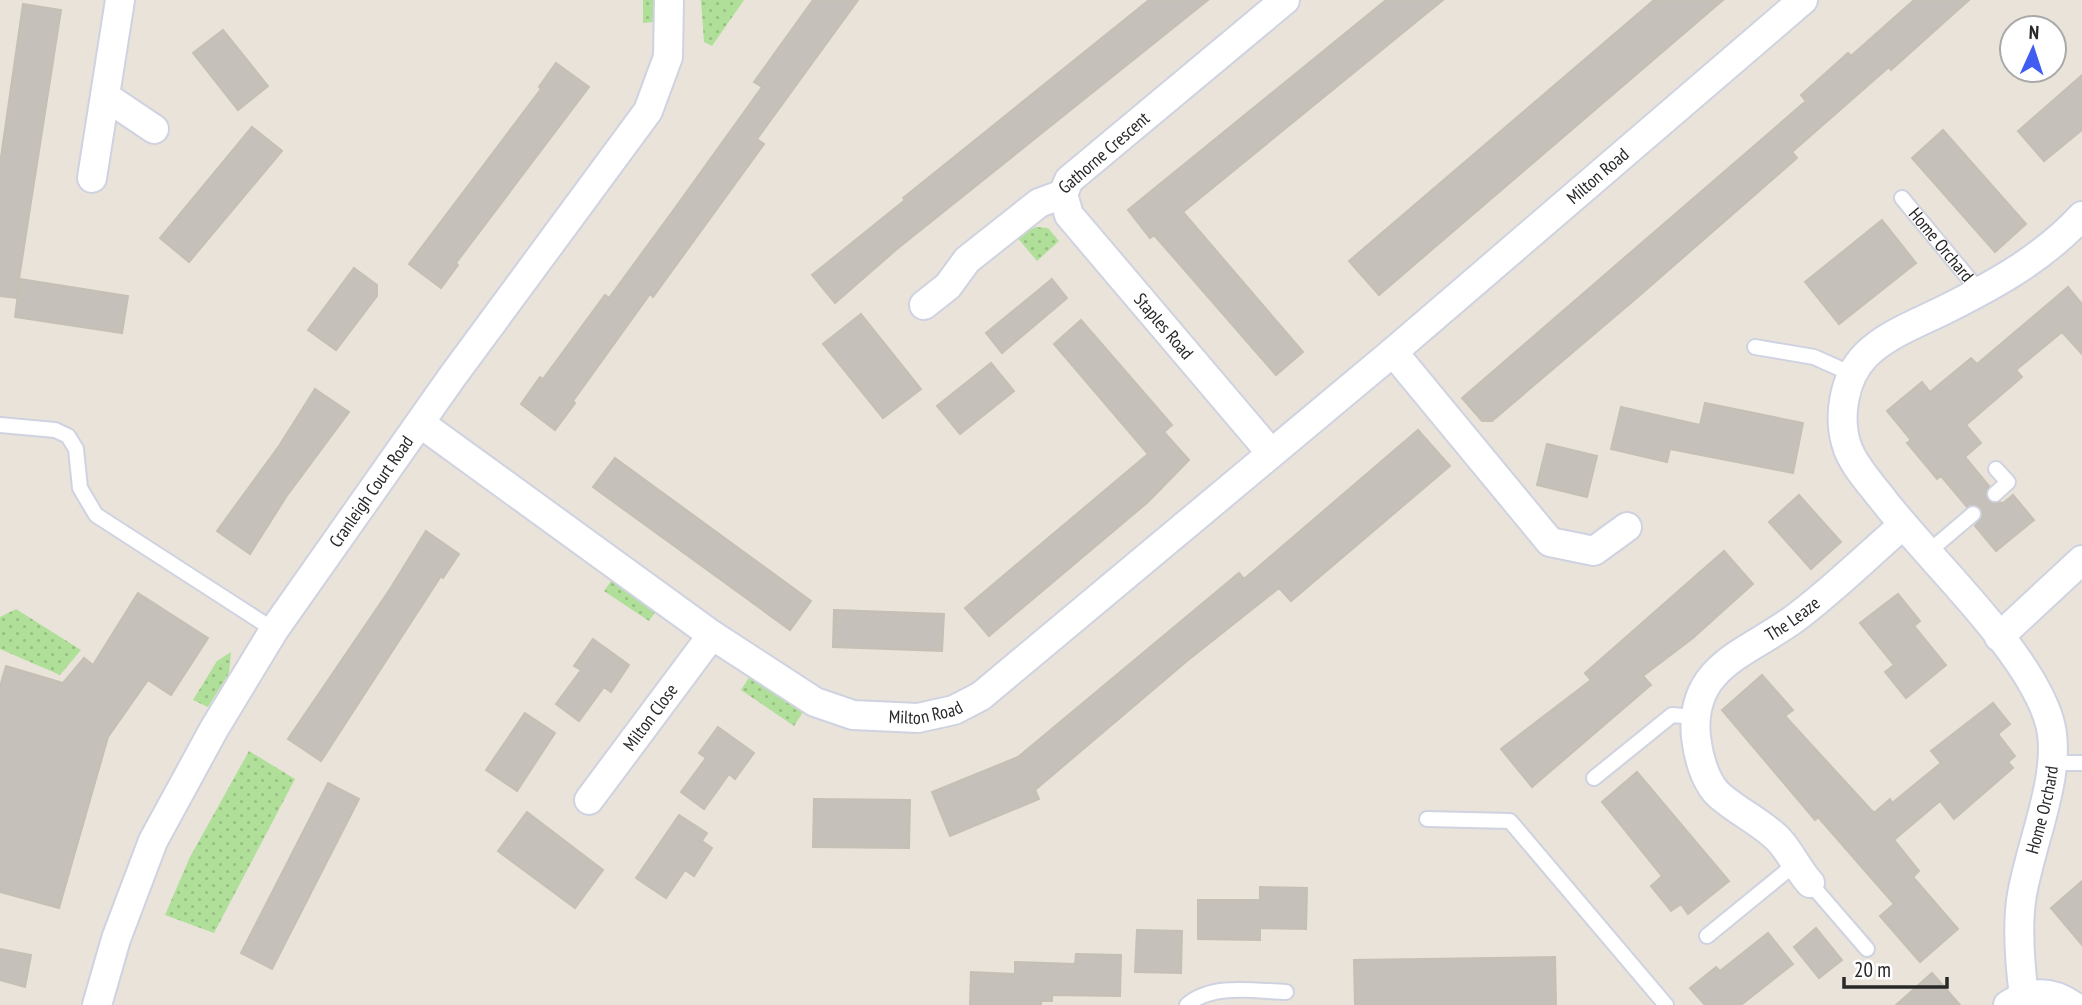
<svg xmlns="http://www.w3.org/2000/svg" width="2082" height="1005" font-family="'PT Sans Narrow',sans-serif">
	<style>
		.grass { fill: url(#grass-dots) }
		.building { fill: #c5c0ba; stroke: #c5bfb4; stroke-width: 2 }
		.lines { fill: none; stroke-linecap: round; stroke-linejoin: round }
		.lane-casing { stroke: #cfd2e0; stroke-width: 18 }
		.street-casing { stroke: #cfd2e0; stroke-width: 32 }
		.lane { stroke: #fff; stroke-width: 14 }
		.street { stroke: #fff; stroke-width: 28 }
		.labels { text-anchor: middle; stroke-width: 5; stroke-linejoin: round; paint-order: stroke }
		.street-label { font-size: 18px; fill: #282828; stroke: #fff }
	</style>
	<defs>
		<pattern id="grass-dots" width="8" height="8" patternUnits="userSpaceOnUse" patternTransform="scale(1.75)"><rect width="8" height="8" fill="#afdf98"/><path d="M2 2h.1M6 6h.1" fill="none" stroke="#97bf83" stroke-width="1.8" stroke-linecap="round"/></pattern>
	</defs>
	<rect width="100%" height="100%" fill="#eae3da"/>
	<path class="grass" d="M643,0H653V22L643,23Z
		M701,0H744L712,46L704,42Z
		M1036,227L1048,228L1059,241L1037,261L1016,236Z
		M614,577L659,607L649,621L604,591Z
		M16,609L81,650L60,675L0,649V617Z
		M231,652L229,673L208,707L193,700L217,661Z
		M750,676L803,712L794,726L741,690Z
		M249,751L295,779L214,933L165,915L190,857Z"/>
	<path class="building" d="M813,0H858L757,139L764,144L653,297L650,294L573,401L575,403L555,430L521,404L540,377L543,379L605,295L609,298L675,208L762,87L754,82Z
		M1149,0H1208L897,249L835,303L812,275L905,200L903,198Z
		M1386,0H1443L1183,212L1303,352L1276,375L1154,235L1150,238L1128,210Z
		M1654,0H1723L1379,295L1349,261Z
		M1914,0H1969L1891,70L1889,67L1792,152L1797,158L1639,296L1492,421H1482L1462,398L1806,101L1801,95L1848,53L1851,56Z
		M23,4L61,10L16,298L0,296V164Z
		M223,30L268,86L238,110L193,53Z
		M556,63L589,87L456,263L458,265L441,288L409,264L541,89L539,87Z
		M2082,75V130L2044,161L2018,131Z
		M252,127L282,151L189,262L160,238Z
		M1943,130L2026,224L1995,252L1912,158Z
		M1882,220L1916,263L1839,324L1805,282Z
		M354,268L377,285V296L336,350L308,330Z
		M20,279L128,296L122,333L15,317Z
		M1052,279L1067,298L1002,353L986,333Z
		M2068,287L2082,304V354L2062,332L2016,370L2022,377L1966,425L1981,443L1965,457L1989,486L1986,492L1988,500L2003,503L2013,495L2034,520L1996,551L1975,526L1982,517L1981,508L1976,505L1967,507L1941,476L1937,479L1907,443L1911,440L1887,411L1922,382L1930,392L1971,358L1977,364Z
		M861,314L921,389L883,418L823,344Z
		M1081,320L1172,425L1164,432L1189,460L1148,502L989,636L965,608L1148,454L1054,344Z
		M991,363L1014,391L960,434L937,406Z
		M315,389L349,412L286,497L250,554L217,531L279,446Z
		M1705,403L1803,423L1793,473L1670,449L1667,462L1611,449L1621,407L1700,425Z
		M1418,430L1450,466L1291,601L1279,588L1187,661L1035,790L1039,799L950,836L932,792L1018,757L1239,573L1244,579Z
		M1547,444L1597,456L1587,497L1537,485Z
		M615,458L811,601L790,630L593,487Z
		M1799,495L1841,542L1811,569L1769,522Z
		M426,531L459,554L443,578L441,576L321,761L288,739L390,589Z
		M1724,551L1753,584L1693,638L1643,676L1651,685L1532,787L1501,749L1591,680L1585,673Z
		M138,593L208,638L171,695L148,680L108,737L59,908L0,892V687L6,666L63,683L84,658L93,665Z
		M1898,594L1920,621L1914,626L1946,665L1906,698L1885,672L1894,665L1860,623Z
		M834,610L944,614L942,651L833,647Z
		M593,639L629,665L611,692L604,687L579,721L556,704L581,670L574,666Z
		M1762,675L1793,710L1785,716L1874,813L1890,799L1892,803L1941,763L1931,751L1993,703L2010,724L1998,734L2015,756L2008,762L2013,768L1954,819L1940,801L1894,840L1919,871L1913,877L1958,929L1920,962L1880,916L1894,904L1818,817L1815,820L1722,710Z
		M525,713L555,733L517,791L486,770Z
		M718,727L754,753L735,779L729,774L704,809L681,792L706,758L699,753Z
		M1637,772L1729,881L1688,914L1681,904L1671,911L1651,886L1662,876L1602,802Z
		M328,783L359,799L272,969L241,953Z
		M814,799L910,800L909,848L813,847Z
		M527,812L603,870L575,908L498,851Z
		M679,815L707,833L702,841L712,848L694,876L685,870L666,898L636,878Z
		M2082,881V945L2051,908Z
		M1260,887L1307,888L1306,929L1260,928V940L1198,939V900H1260Z
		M1816,928L1842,960L1819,978L1794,947Z
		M1137,930L1182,931L1181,973L1135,972Z
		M1768,933L1793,964L1741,1005H1705L1690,988L1716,967L1720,971Z
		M0,949L31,955L25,987L0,980Z
		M1076,954L1121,955L1120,996L1052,995V1001H1041V1005H970L971,972L1015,974V962L1075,964Z
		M1555,957L1556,1005H1355L1354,960Z
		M1932,973L1960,1005H1896Z"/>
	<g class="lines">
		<g class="lane-casing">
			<g id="lane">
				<path id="s1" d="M1902,198L1980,292"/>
				<path d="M1755,347L1814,357L1852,374"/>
				<path d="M0,425L55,430L68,436L76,449L80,488L96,515L274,630"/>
				<path d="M1995,494L2008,482L1996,469"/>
				<path d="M1927,553L1973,514"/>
				<path d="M2051,763H2082"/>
				<path d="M1594,778L1672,715L1694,717"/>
				<path d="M1427,819L1510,821L1666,1005"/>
				<path d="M1810,883L1867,949"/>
				<path d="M1707,936L1794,865"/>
				<path d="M1187,1005C1212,983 1255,991 1286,992"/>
			</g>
		</g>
		<g class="street-casing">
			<g id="street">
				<path d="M105,96L154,129"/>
				<path d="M92,178L120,0"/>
				<path id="s2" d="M1063,194L1069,215L1271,453"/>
				<path d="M1063,194L1069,180L1285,0"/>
				<path d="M924,305L948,286L967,260L1039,203L1063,194"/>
				<path d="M1393,352L1550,542L1594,551L1627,527"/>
				<path id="s3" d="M420,423L712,635L815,702L853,715L918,718L954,710L981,696L1393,352L1803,0"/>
				<path d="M1999,637L2082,560"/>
				<path id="s4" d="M589,800L712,635"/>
				<path id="s5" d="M1810,883C1798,870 1791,853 1779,840C1761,821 1732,809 1716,792C1704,778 1698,755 1696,737C1689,666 1748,653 1794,619C1832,591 1867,556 1903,525"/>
				<path id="s6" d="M2024,996C2020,965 2017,932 2021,901C2028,848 2065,771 2049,720C2027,649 1932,563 1884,501C1872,485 1856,469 1848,449C1837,420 1843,378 1866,355C1888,333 1921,322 1948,308C1998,283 2044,257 2082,216"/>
				<path id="s7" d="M97,1005L116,939L153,841L214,729L274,630L452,377L648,111L668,57L669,0"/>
				<path d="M2008,1005C2030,991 2050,990 2072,1005"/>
			</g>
		</g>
		<use href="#lane" class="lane"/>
		<use href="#street" class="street"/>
	</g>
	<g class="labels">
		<g class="street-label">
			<text transform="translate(1104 153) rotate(-41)" y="6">Gathorne Crescent</text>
			<text dy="6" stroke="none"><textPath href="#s3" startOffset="1463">Milton Road</textPath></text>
			<text dy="6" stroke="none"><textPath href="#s1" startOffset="61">Home Orchard</textPath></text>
			<text dy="6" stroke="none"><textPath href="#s2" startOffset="168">Staples Road</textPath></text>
			<text dy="6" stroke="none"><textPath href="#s7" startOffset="586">Cranleigh Court Road</textPath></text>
			<text dy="6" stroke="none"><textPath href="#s5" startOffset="355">The Leaze</textPath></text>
			<text dy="6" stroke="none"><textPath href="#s3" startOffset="597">Milton Road</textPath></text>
			<text dy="6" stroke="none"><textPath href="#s4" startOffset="103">Milton Close</textPath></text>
			<text dy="6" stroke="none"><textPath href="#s6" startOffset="189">Home Orchard</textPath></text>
		</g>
	</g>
	<g transform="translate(2033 49) rotate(3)"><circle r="33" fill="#ffffff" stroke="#a9a9a9" stroke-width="2"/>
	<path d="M0-5L12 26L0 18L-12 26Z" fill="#3f5ef1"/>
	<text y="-10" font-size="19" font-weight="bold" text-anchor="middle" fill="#282828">N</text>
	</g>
	<path d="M1844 977v10h103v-10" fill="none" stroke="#282828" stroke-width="3.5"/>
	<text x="1854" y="977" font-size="21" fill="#282828" stroke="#ffffff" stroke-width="5" paint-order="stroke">20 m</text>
</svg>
